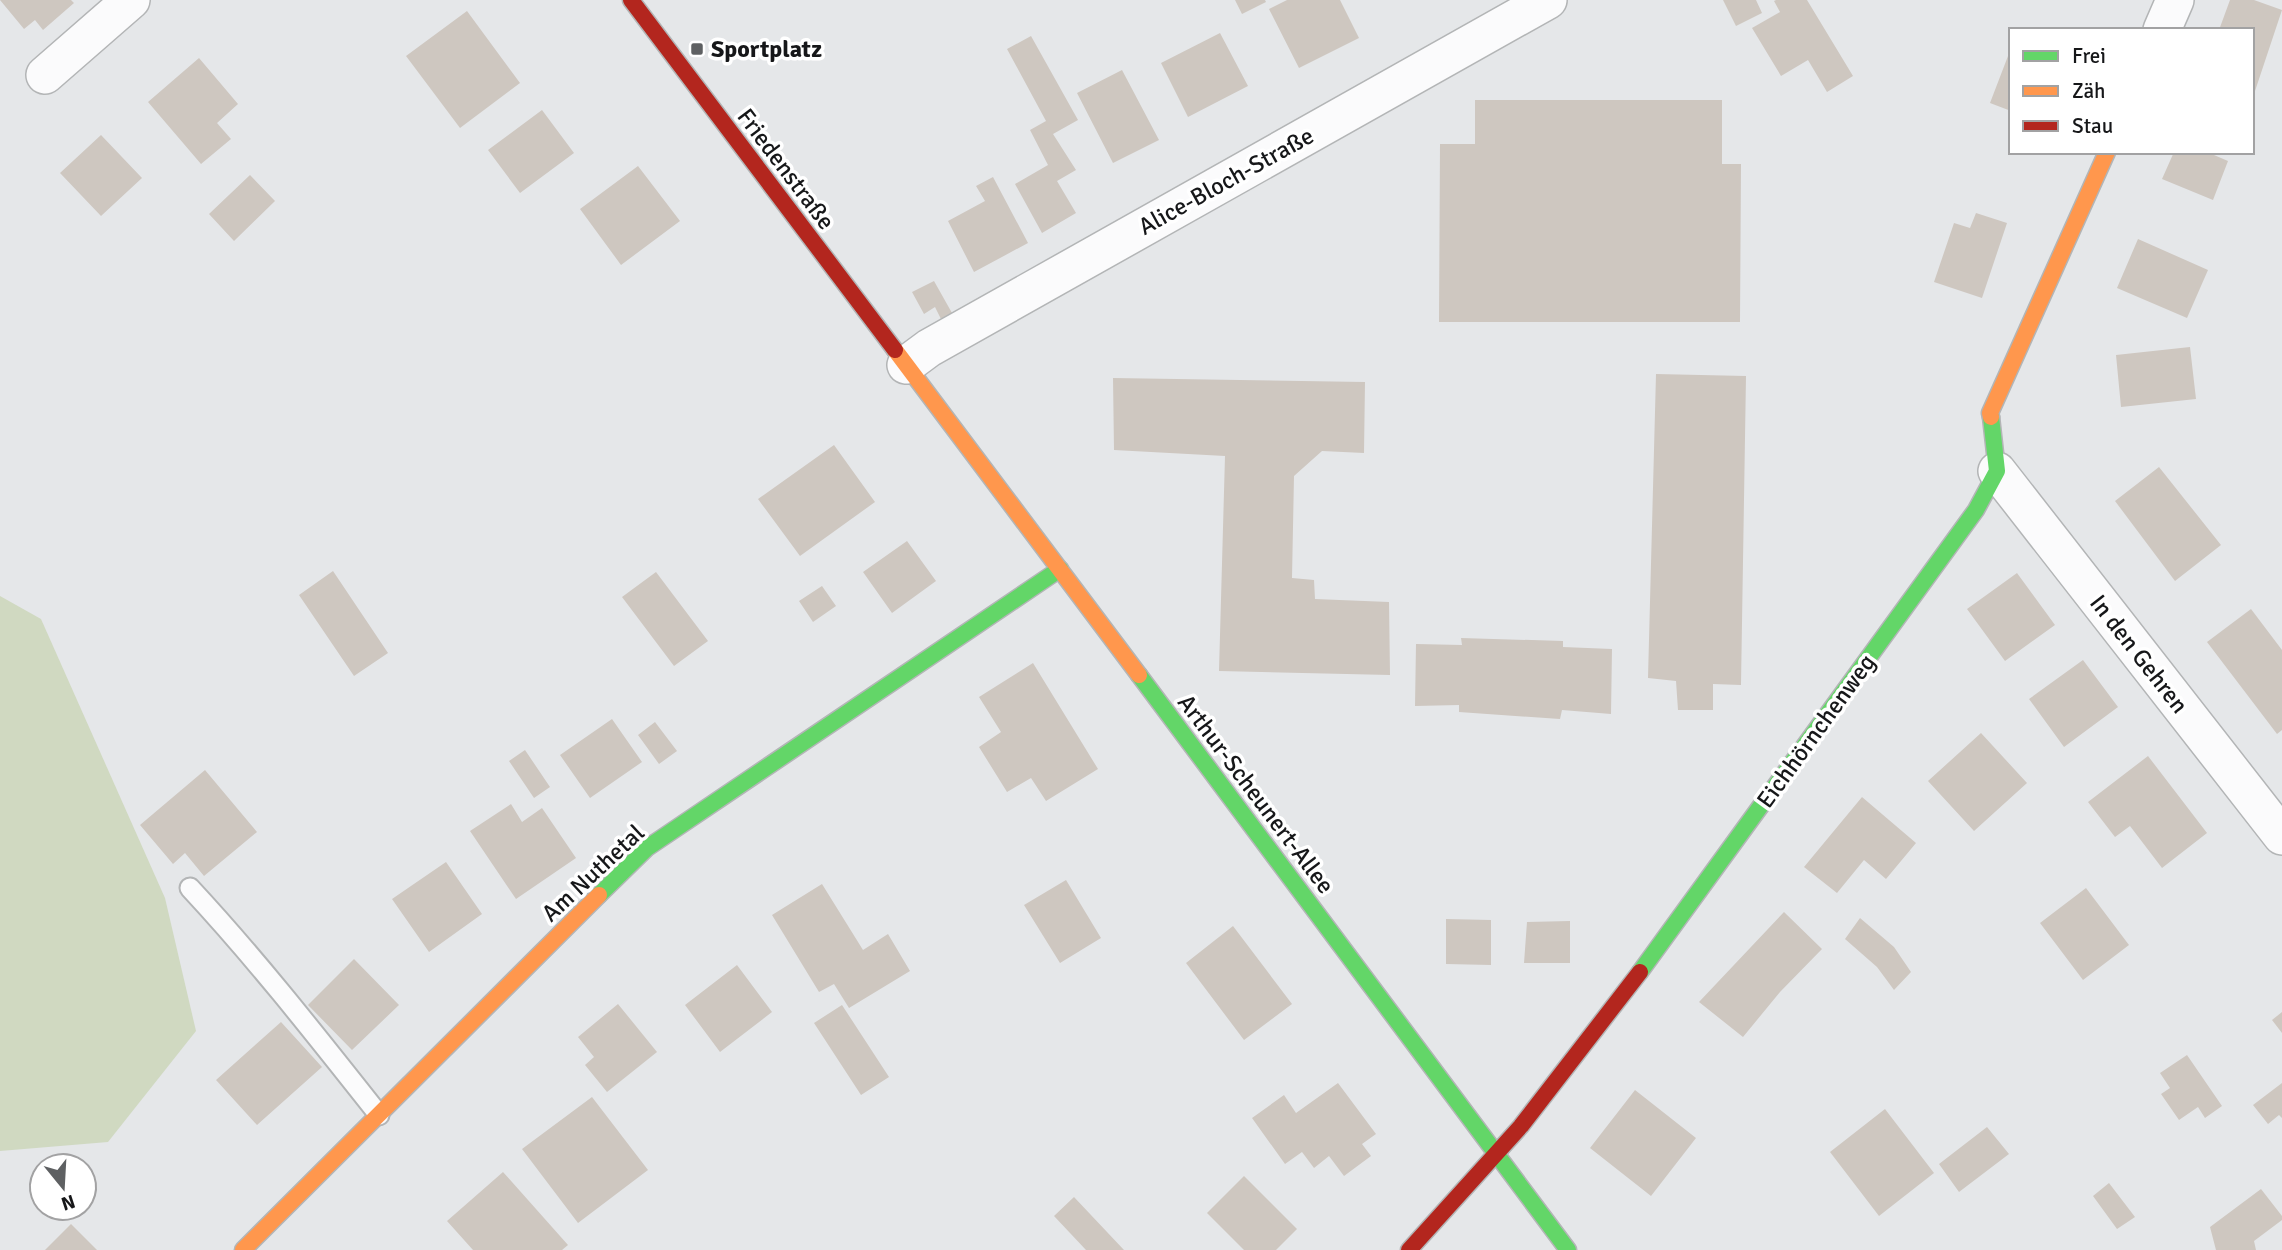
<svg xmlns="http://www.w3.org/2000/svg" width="2282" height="1250" font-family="Signika,sans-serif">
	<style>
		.green { fill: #d0d9c1 }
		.building { fill: #cec7c0 }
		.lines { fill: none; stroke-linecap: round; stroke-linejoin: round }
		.lane-casing { stroke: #b3b5b6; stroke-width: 23 }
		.street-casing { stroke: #b3b5b6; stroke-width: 40 }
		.fast-casing { stroke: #b3b5b6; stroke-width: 19 }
		.slow-casing { stroke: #b3b5b6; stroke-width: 19 }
		.jam-casing { stroke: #b3b5b6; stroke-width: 19 }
		.lane { stroke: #fbfbfc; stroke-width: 19 }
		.street { stroke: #fbfbfc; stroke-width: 37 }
		.fast { stroke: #63d668; stroke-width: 16 }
		.slow { stroke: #ff974d; stroke-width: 16 }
		.jam { stroke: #b3261e; stroke-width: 16 }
		.poi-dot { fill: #5e6062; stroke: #fff; stroke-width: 2.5 }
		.labels { text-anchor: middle; stroke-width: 7; stroke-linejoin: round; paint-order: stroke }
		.poi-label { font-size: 24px; font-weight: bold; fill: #161719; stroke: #fff; text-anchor: start }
		.street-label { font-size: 24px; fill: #161719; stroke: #fff }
	</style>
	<rect width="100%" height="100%" fill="#e5e7e9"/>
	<path class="green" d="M0,596L41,619L165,898L196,1031L108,1142L0,1151Z"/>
	<path class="building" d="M0,0H71L74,3L43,30L35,20L24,29Z
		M1235,0H1265L1266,2L1242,14Z
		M1287,0H1340L1359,38L1299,68L1269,9Z
		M1723,0H1756L1762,13L1736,26Z
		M1776,0H1807L1853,76L1827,92L1808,60L1781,76L1752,28L1780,12L1774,1Z
		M2230,0H2254L2282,10L2253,97L2252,30H2219Z
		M467,11L520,83L460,128L406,56Z
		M1220,33L1248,86L1188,117L1161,63Z
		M1031,36L1078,120L1053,134L1076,170L1057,181L1076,213L1042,233L1015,184L1048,165L1030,130L1046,121L1007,49Z
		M2008,56L2011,57V111L1990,103Z
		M199,58L238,104L217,123L231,139L201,164L148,102Z
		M1122,70L1159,140L1113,163L1077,93Z
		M1475,100H1722V164H1741L1740,322H1439L1440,144H1475Z
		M542,110L574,153L520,193L488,150Z
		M101,135L142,178L101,216L60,173Z
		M2174,152H2207L2228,161L2213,200L2162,179Z
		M638,166L680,221L621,265L580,209Z
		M250,175L275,201L234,241L209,214Z
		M993,177L1028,243L974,272L948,221L985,201L976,186Z
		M1976,213L2007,223L1982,298L1934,282L1954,223L1970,228Z
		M2138,239L2208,270L2187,318L2117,288Z
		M934,281L952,313L941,319L935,307L924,314L912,292Z
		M2190,347L2196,399L2121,407L2116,355Z
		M1656,374L1746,376L1741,685L1713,684V710H1678L1676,681L1648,678Z
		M1113,378L1365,382L1364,453L1322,451L1294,476L1292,578L1314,580L1315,599L1389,602L1390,675L1219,671L1225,456L1114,450Z
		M834,445L875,502L800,556L758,499Z
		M2159,467L2221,545L2175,581L2115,501Z
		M907,541L936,581L892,613L863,572Z
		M333,571L388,653L354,676L299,595Z
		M656,572L708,641L674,666L622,597Z
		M2017,573L2055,625L2005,661L1967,609Z
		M822,586L836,606L813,622L799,601Z
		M2251,609L2282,650V730L2277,734L2207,642Z
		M1461,638L1563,641V647L1612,649L1611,714L1562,710L1560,719L1459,712V705L1415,706L1416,644L1462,645Z
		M2083,660L2118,707L2064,747L2029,699Z
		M1033,663L1098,769L1046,801L1031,778L1007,792L979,747L1001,732L979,697Z
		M612,719L642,762L590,798L560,755Z
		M655,722L677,751L659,764L638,735Z
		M1981,733L2027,783L1974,831L1928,781Z
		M525,750L550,787L534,798L509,761Z
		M2148,756L2207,833L2162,868L2130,826L2115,837L2088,802Z
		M205,770L257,832L204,876L185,853L173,864L140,825Z
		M1862,797L1916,843L1886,879L1864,860L1837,893L1804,867Z
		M511,804L522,822L542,808L576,858L516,899L470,831Z
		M446,862L482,914L429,952L392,899Z
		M1066,880L1101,938L1060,963L1024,905Z
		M822,884L863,950L888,934L910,971L849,1008L834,984L819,992L772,915Z
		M2086,888L2129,945L2083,980L2040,923Z
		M1784,912L1822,949L1780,992L1743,1037L1699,1002Z
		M1860,918L1894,947L1911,972L1894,990L1877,967L1845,939Z
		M1446,919L1491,920V965L1446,964Z
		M1570,921V963H1524L1527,922Z
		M1233,926L1292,1004L1244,1040L1186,963Z
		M354,959L399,1005L352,1050L308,1005Z
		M737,965L772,1012L720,1052L685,1005Z
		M618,1004L657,1052L607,1092L585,1065L594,1057L578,1037Z
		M842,1005L889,1077L861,1095L814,1023Z
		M2282,1012V1033L2272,1020Z
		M281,1022L322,1067L257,1125L216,1080Z
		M2187,1055L2222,1106L2205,1118L2198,1107L2179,1120L2161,1094L2170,1088L2160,1073Z
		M1338,1083L1376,1134L1362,1144L1371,1156L1344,1176L1329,1156L1314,1168L1302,1152L1285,1164L1252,1118L1284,1095L1296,1113Z
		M2282,1083V1118L2279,1115L2268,1124L2253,1105Z
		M1635,1090L1696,1138L1651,1196L1590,1148Z
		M592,1097L648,1170L578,1223L522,1149Z
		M1885,1109L1934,1173L1879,1216L1830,1152Z
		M1987,1127L2009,1154L1959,1192L1939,1164Z
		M503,1172L568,1245L562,1250H473L447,1221Z
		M1244,1176L1297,1229L1276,1250H1244L1207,1213Z
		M2109,1183L2135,1217L2117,1229L2093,1196Z
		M2261,1189L2282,1216V1220L2254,1241L2256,1250H2216L2210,1227Z
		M1074,1197L1124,1250H1086L1054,1216Z
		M71,1224L97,1250H45Z"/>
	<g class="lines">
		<g class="lane-casing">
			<path id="lane" d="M190,888C257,960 318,1038 379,1115"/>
		</g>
		<g class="street-casing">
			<path id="street" d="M2162,30L2175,0
				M45,75L131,0
				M906,365L929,348L1548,0
				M1997,471L2282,836"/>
		</g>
		<g class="fast-casing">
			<path id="fast" d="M1139,675L1568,1250
				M599,895L647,848L1060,569
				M1640,972L1976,510L1997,471L1991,417"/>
		</g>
		<g class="slow-casing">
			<path id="slow" d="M895,350L1139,675
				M1991,417L1990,413L2107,152
				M243,1250L599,895"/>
		</g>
		<g class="jam-casing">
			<path id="jam" d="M631,0L895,350
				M1409,1250L1521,1126L1640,972"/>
		</g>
		<use href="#lane" class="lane"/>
		<use href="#street" class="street"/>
		<use href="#fast" class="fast"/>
		<use href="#slow" class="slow"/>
		<use href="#jam" class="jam"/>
	</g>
	<rect class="poi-dot" x="690" y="42" width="14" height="14" rx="3.5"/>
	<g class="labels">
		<g class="poi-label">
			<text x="711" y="57">Sportplatz</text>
		</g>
		<g class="street-label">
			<text transform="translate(786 169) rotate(53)" y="8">Friedenstraße</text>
			<text transform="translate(1226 181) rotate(-29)" y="8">Alice-Bloch-Straße</text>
			<text transform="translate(2139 654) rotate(52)" y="8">In den Gehren</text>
			<text transform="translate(1816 731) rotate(-54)" y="8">Eichhörnchenweg</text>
			<text transform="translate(1256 794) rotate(53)" y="8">Arthur-Scheunert-Allee</text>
			<text transform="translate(593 873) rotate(-43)" y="8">Am Nuthetal</text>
		</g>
	</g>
	<rect x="2009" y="28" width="245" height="126" fill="#ffffff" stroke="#a2a2a3" stroke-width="2"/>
	<rect x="2023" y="51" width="35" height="10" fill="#63d668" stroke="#a2a2a3" stroke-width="2"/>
	<text x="2072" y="63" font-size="21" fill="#161719">Frei</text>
	<rect x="2023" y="86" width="35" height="10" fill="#ff974d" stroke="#a2a2a3" stroke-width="2"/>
	<text x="2072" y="98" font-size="21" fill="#161719">Zäh</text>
	<rect x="2023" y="121" width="35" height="10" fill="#b3261e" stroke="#a2a2a3" stroke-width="2"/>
	<text x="2072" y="133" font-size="21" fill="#161719">Stau</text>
	<g transform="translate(63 1187) rotate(162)"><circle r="33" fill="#ffffff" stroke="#a2a2a3" stroke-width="2"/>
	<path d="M0-5L12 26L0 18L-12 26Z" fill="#5e6062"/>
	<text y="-10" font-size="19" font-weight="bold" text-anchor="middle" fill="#161719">N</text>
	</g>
</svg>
